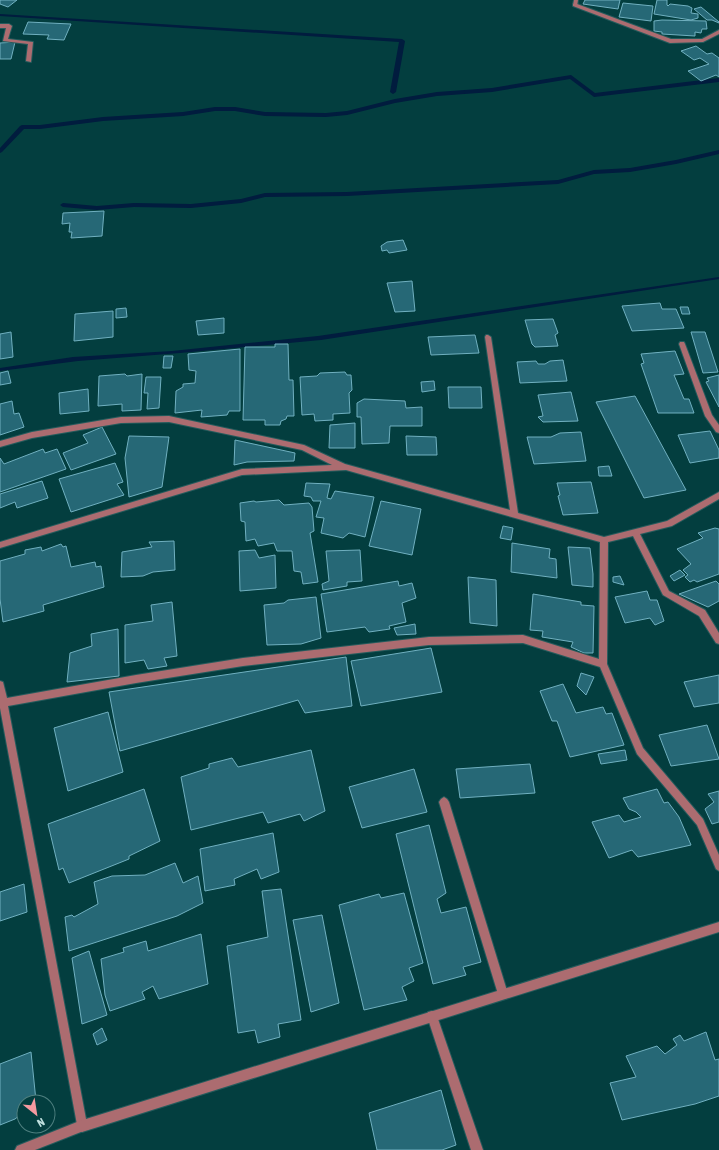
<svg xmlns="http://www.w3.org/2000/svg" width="719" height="1150" font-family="'Asap Condensed',sans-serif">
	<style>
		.water { fill: #011c3e }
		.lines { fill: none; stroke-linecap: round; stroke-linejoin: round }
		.stream { fill: #011c3e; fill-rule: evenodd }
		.building { fill: #266876; stroke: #70b0c0 }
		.service-casing { stroke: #255b5c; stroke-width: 2 }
		.minor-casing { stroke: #255b5c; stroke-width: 2 }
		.tertiary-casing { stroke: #255b5c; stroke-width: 2 }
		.service { fill: #ac6c70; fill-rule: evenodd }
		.minor { fill: #ac6c70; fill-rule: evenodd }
		.tertiary { fill: #ac6c70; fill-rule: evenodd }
	</style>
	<rect width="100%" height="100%" fill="#033e3f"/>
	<path class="water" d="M719,277V279L321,340L180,353L78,361L0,371V368L73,357L172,351L318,336Z"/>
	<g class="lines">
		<path class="stream" d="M0,14L402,39L405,41L396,92L393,94L390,92L399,42L0,16Z
			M571,75L595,93L719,78V82L594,97L570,79L492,92L437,96L395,103L347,115L326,117L265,116L235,111H215L183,116L103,121L40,129H24L2,152L0,153V148L20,126L22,125H40L103,117L183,112L215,107H235L265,112L326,113L347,111L395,99L437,92L492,88Z
			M719,150V154L676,164L630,172L594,174L558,184L347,196L265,197L241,203L191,208L134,207L97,210L63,207L60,205L63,203L97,206L134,203L191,204L241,199L265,193L347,192L558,180L594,170L630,168L676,160Z"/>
	</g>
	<path class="building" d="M0,0H17L8,7L0,4Z
		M585,0H620L618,9L583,4Z
		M657,0H667V5L668,6L670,4L688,6L692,8L691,13L698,14V18L691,20L654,14Z
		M623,3L653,6L651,21L619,17Z
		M701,7L719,22V23L712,20H707L694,9Z
		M662,20L706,21L707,29H702L701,33L695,32V36L662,34V32L654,31V21Z
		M28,22L71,24L64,40L47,39L49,35L23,34Z
		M15,42L11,59H0V43Z
		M696,46L707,54L712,53L719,58V77L716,75L701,81L688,71L709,64L700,58L694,60L681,51Z
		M104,211L102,236L71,238L72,232H69L70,223L62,224L63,213Z
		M403,240L407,250L389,253L387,250L382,251L381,246L387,242Z
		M412,281L415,311L395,312L387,283Z
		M660,303L662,309H676L684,328L632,331L622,306Z
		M680,307H688L690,314H682Z
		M126,308L127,317L116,318V309Z
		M113,311V337L74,341L75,314Z
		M224,318V333L198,335L196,321Z
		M553,319L558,333L555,335L558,346L535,347L532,344L525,320Z
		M11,332L13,357L0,359V334Z
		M691,332H705L718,372L703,373Z
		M475,335L479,353L431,355L428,337Z
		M275,344H288L289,380H293L294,416H287L286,419L281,421L280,425H265V420H243L245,347H275Z
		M240,349V411H229L227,415L201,417L202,410L175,413L176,391L183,387V384L195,383L196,371L189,370L188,354Z
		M675,351L684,374L674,375L684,399H689L694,413H658L641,364L644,363L641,354Z
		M164,356H173L171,368H163Z
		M563,360L567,381L520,383L517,362L536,361L538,364H545L550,361Z
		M8,371L11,383L0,385V373Z
		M345,372L347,375H351L352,390L349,393L350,413L333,414V420L315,421L314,414L302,415L300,377L317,376L320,373Z
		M125,374L127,376L142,374L141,410L122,411V404L98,406L99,376Z
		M719,375V407L706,382L709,381L707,378Z
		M146,377H161L159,408L147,409L148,393H144Z
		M434,381L435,390L422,392L421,382Z
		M448,387H481L482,408H449Z
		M88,389L89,411L60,414L59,393Z
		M571,392L578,421L543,422L538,417L543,416L538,395Z
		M635,396L686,490L644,498L596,402Z
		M364,399L405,401L406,408L422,407V426H390L389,443L362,444L361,417H357V403Z
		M12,401L14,414L19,413L24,427L0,435V404Z
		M355,423V448H329L330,425Z
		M102,427L116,454L71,470L63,453L88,443L83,435Z
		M710,431L719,450V458L690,463L678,435Z
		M581,432L586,461L534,464L527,437H551L560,433Z
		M129,436L169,437L162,487L129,497L125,458Z
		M406,436L436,437L437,455H407Z
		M235,440L295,453L294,461L247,462L234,465Z
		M43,449L45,453L57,449L66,469L0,492V458L4,464Z
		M115,463L123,482L117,484L124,495L71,512L59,479Z
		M609,466L612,476H599L598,467Z
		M42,481L48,498L17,508L15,502L0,508V494Z
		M591,482L598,513L563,515L558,496L560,495L557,483Z
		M306,483L330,484L327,498L331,499L335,491L374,497L365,537L349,533L343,538L321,533L324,518L316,517L321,501H313L311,497L304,496Z
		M279,500L284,505L309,503L312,507L314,531L310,533L318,582L303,584L301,572L294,571L292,551H277L274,543L258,546L255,539L246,541L245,522L241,521L240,503L254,501L256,502Z
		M381,501L421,509L412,555L369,546Z
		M503,526L513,528L511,540L500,538Z
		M715,528L719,529V574L697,582L694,580L690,582L685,577L688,575L683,570L691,564L677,549L703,538L698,533Z
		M174,541L175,570L153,572L143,576L121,577L122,552L152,547L149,542Z
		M512,543L550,549L549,558L556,559L557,578L511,572Z
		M61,544L63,547L66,546L71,567L95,562L96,567L101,566L104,587L43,605L44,611L3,622L0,599V561L25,554V550L41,547L42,551Z
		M568,547L590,548L593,574V587L572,585Z
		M255,550L259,558L275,555L276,588L240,591L239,551Z
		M360,550L362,581L347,582V586L323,590L322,584L329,581L326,551Z
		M680,570L685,575L674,581L670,576Z
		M620,576L624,585L613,582V577Z
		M468,577L496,580L497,626L470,623Z
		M398,581L399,586L412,583L416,598L402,603L406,622L389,626L390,629L369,632L365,627L327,632L321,594Z
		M716,581L719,584V601L708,607L679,594Z
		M647,591L650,600H657L664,621L655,625L650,618L625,623L615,597Z
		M533,594L581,602V605L594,606L593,653H584L571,647L573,642L542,637L543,631L530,630Z
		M316,597L321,638L301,644L267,645L264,605L284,603L288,600Z
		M172,602L177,656L164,658L167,666L148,669L144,660L125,663V625L153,621L151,605Z
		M415,624L416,634L397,635L394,628Z
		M118,629L119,676L67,682L70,653L92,646L91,634Z
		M431,648L442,692L361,706L351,661Z
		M346,657L352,706L305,713L298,700L120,751L109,692Z
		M581,673L594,677L586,695L577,686Z
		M719,675V703L694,707L684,682Z
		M563,684L576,713L603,707L606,714L612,713L624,745L570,757L557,721H552L540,691Z
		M108,712L123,772L68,791L54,728Z
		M707,725L719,759L671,766L659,735Z
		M311,750L325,811L304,821L300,814L268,823L263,812L191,830L181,777L209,768V764L232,758L238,767Z
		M625,750L627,760L601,764L598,754Z
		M530,764L535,793L460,798L456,769Z
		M414,769L427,812L362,828L349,787Z
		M144,789L160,841L129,856V859L69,883L63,868L59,870L48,824Z
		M657,789L664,803L668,802L679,817L691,845L638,857L632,850L609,858L592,822L619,815L624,822L641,817L636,812L629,809L623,798Z
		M719,791V822L712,824L705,809L714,802L708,794Z
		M429,825L446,893L437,899L441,913L466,907L481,962L463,967L466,975L433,984L396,834Z
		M273,833L279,872L261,879L257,869L234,879L235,885L205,891L200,849Z
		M175,863L183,883L198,876L203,903L177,916L69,951L65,917L72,915L74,917L98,904L94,882L112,876L145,875Z
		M24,884L27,912L0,921V892Z
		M281,889L301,1020L278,1024L280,1037L258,1043L255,1030L238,1033L227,946L268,937L262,891Z
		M404,893L423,963L409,968L414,981L402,987L407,1000L364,1010L339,905L379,894L381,898Z
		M322,915L339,1003L311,1012L293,920Z
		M201,934L208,984L159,999L153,986L142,992L145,999L110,1011L105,995L101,959L124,952L123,948L146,941L148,951Z
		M89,951L107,1015L82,1024L72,958Z
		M102,1028L107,1040L97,1045L93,1034Z
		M706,1032L715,1060L719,1059V1096L695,1104L622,1120L610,1083L636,1077L626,1056L657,1046L665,1054L677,1045L673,1039L680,1035L684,1041Z
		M31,1052L36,1101L24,1102V1112L15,1119L0,1125V1064Z
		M441,1090L456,1145L442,1150H377L369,1113Z"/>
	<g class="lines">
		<g class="service-casing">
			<path id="service" d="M573,4H577L671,39H702L719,30V34L703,42L670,43L573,6Z
				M0,24H9L12,26L8,39L33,42L31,62L26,61L28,44L3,41L6,28H0Z
				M680,342H684L685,344L712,415L719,425V433L716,432L705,416L679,344Z
				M444,797L447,799L449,802L508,994L507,998L503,999L499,998L498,994L439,802L441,799Z
				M432,1011L436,1012L437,1016L483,1150H471L427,1016L428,1012Z"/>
		</g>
		<g class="minor-casing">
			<path id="minor" d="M574,0H578L577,6L573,5Z
				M486,335H488L491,337L518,513L604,537L667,521L719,492V499L672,526L640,534L669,591L705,610L719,633V644L716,643L699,616L663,595L633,536L608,542L607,664L643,748L703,819L719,855V871L716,869L697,825L637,754L600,667L523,643L429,645L243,666L136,683L8,706L86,1119L719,922V932L82,1132L78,1130L0,708V681L3,682L7,698L136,675L243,658L429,637L523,635L599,659L600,542L346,470L242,475L0,548V542L242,469L332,465L302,450L169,422L121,423L32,438L0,447V441L32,432L121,417L169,416L304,445L345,464L510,510L485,337Z"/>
		</g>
		<g class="tertiary-casing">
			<path id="tertiary" d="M82,1120L86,1122L88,1126L86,1130L35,1150H15L17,1146Z"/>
		</g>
		<use href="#service" class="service"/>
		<use href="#minor" class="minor"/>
		<use href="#tertiary" class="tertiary"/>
	</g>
	<g transform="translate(36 1114) rotate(150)"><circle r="19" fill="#033e3f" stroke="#4e7f7f"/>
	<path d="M0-3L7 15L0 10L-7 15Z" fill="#f49aa0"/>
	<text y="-6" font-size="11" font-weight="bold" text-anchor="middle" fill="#bfe0df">N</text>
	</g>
</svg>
